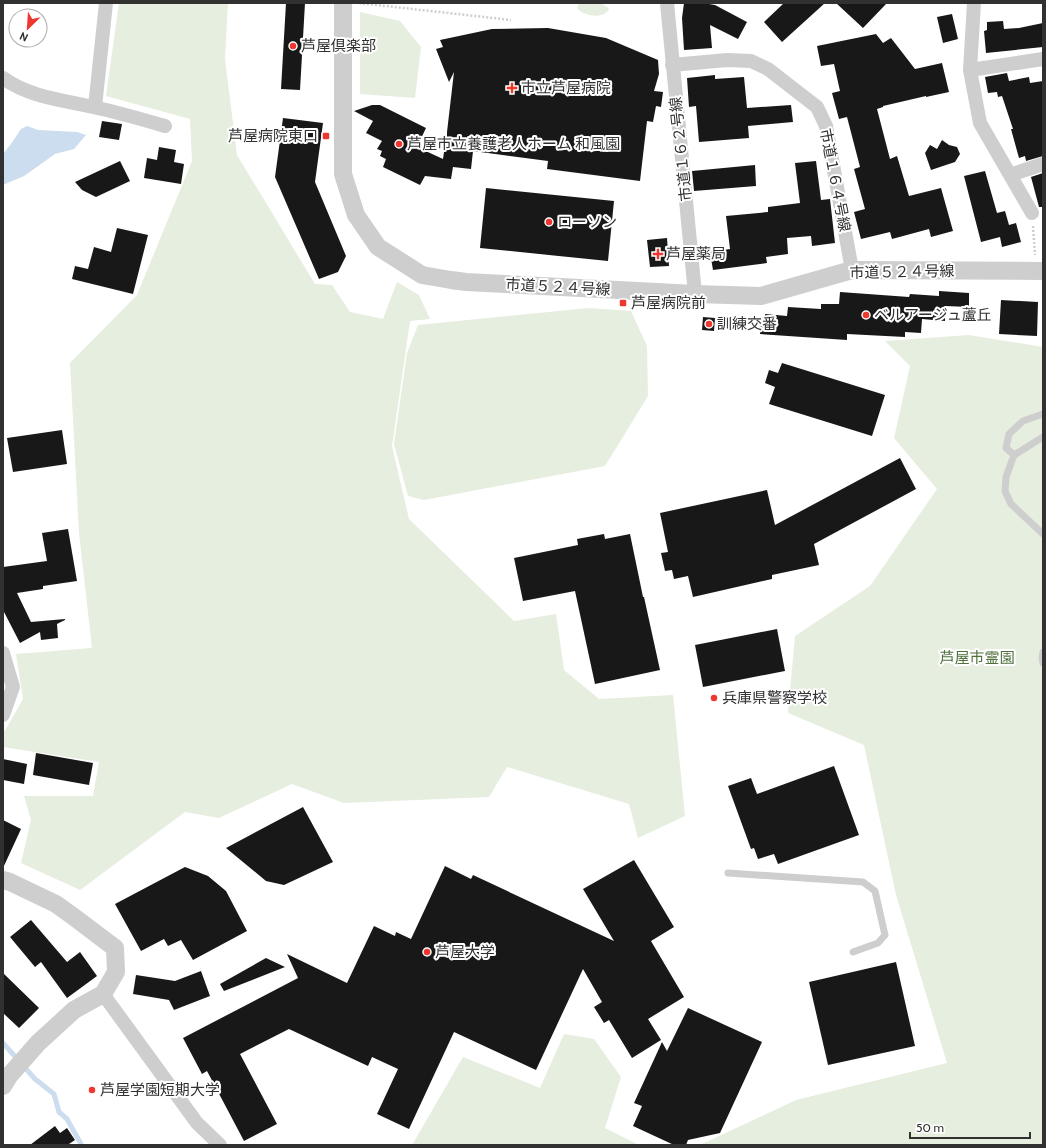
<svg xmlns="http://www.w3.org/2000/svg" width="1046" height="1148" font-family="Cabin,'Noto Sans JP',sans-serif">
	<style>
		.green { fill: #e6eedf }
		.water { fill: #cbddee }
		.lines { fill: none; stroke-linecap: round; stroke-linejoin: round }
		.stream { stroke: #cbddee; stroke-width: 5 }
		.building { fill: #181818 }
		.path { stroke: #cecece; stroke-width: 2.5; stroke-dasharray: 2 2; stroke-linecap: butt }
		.service { stroke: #cecece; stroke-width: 7 }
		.minor { stroke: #cecece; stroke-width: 14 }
		.tertiary { stroke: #cecece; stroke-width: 18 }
		.poi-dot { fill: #ed372f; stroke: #fff; stroke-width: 1.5 }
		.labels { text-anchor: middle; stroke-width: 4; stroke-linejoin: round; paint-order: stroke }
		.poi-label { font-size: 15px; fill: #313131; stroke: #fff; text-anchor: start }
		.street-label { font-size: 15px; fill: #313131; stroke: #fff }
		.park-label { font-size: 15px; fill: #4e703c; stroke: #fff }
	</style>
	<rect width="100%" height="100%" fill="#fff"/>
	<path class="green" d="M119,3H228L225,59L237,155L315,284L332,285L350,312L383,319L397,282L419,295L430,319L410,321L392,446L409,519L514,621L556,614L564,670L599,699L673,695L685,816L638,838L629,804L507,767L489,797L344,803L292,784L219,818L185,812L80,890L21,863L31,820L24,796H93L99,762L3,747V734L23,699L16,654L92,648L79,533L70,363L137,295L192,161L190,119L106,96Z
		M582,3C591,3 603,1 609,9C604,20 583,16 577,8L579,4Z
		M360,12L400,21L421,47L415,98L360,94Z
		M589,308L631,311L647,346L648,396L605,466L424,500L408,496L394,444L407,353L418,325Z
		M969,335L1043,347V1145H700L796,1100L947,1063L896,895L864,745L788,713L795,636L870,586L937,489L894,438L910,366L885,341Z
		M564,1034L594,1039L621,1077L605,1128L639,1145H412L463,1057L540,1088Z"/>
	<path class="water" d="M27,126L38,130L77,132L86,135L74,149L55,154L24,176L3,185V154L11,144L21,129Z"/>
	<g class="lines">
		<path class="stream" d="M3,1043L35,1079L54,1094L59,1112L67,1119L81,1144"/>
	</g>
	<path class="building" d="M286,3H305L300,90L281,89Z
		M684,3H703L715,5L747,22L738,39L710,25L712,48L684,50L682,18Z
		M784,3H825L782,42L764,22Z
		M836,3H887L863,28Z
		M952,14L958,39L943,43L937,17Z
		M1003,21L1004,29L1019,28L1043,23V47L986,53L984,31L987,30V22Z
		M548,28L606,38L658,60L659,74L654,91L663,92L661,107L656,106L653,122L647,121L640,181L547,169L548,161L473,151L471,169L453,167L451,179L425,176L420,185L383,167L386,159L380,156L382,151L377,149L382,141L366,133L373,121L354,111L372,105H380L426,128L417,147L443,159L446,138H447V132L454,72L449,82L436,49L443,47L440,40L492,29Z
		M876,34L883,43L891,38L915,69L942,63L949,92L926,97V96L883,106V107L877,109L890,159L897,156L909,196L941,188L953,231L931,237L929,229L892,239L890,232L861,239L854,212L865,209L854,169L860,167L847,117L839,119L832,93L840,91L834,64L821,66L817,46Z
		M1007,73L1009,81L1029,77L1030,83L1043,81V156L1026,161L1025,156L1019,158L1011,129H1013L1002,96L998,97L997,92L988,93L985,77Z
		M715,75V79L744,77L747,108L791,105L793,122L748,126L749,138L699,142L696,106L689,107L687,78Z
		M283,118L323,123L315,182L346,256L338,272L319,279L275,177Z
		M102,121L122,124L119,140L99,137Z
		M942,140L949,145L957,147L960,154L955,162L931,170L925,153L930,145L937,149Z
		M159,147L176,150L174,162L184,164L181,184L144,178L147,158L157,160Z
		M120,161L130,181L96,197L82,190L75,182Z
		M816,161L821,200L830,199L835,243L812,246L811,236L787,238L788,254L766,257L767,263L713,270L710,252L730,249L726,216L768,212V207L800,203L795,163Z
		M755,165L756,186L694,191L692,171Z
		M985,171L997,213L1005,211L1009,225L1016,223L1021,242L1002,247L1000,237L981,242L964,176Z
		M1043,173V207H1039L1031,177Z
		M486,188L614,201L608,261L480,248Z
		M117,228L148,235L133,294L72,279L75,266L88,269L94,247L111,252Z
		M667,238L669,266L650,267L647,240Z
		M939,291L969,293V307L945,306V321L922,319L921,333L905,332V337L847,334V340L760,334L761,322H765V314L787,316L788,307L821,309V304H839L840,292L909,297L910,294L939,296Z
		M1001,300L1038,302L1037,336L999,334Z
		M703,317L715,318L714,331L702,330Z
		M782,363L885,395L872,436L769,404L775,387L765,383L769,370L778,373Z
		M62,430L67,464L13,472L7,438Z
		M900,458L916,489L814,544L819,565L772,575V579L693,597L688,576L674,579L672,570L665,571L661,553L668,552L660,513L767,490L775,525Z
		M68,529L77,581L43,586V589L17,593L31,622L65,619V620L57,624L58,638L41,640L40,632L20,643L3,610V566V567L47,561L42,533Z
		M604,534L605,539L630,534L643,597H644L660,670L595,684L575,591L523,601L514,558L578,545L577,539Z
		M777,629L785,671L703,687L695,645Z
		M36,753L93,763L89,785L33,775Z
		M3,759L27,764L24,784L3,780Z
		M834,766L859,835L778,864L774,854L758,859L754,848L751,849L728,786L751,778L757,794Z
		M303,807L333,862L284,885L266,881L226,848Z
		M3,820L21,829L3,868Z
		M634,860L674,927L651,941L684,997L648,1019L661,1040L632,1058L609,1020L604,1023L594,1007L602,1002L583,969L536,1070L454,1032L409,1129L377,1114L398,1069L372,1057L368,1066L289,1029L240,1054L277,1124L244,1141L207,1071L202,1074L183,1038L298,978L287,954L347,983L374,926L395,936L396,932L411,939L445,866L471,879L473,875L614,941L583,889Z
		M185,867L208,876L226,891L247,931L193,960L181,940L168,946L164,939L141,951L115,904Z
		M31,920L67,962L80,952L97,976L67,998L41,962L35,967L10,937Z
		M266,958L285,967L224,991L220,984Z
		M896,962L915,1046L828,1065L809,982Z
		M201,971L210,996L174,1010L169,1000L133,994L136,975L175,981Z
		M3,973L39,1008L19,1028L3,1013Z
		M688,1008L762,1042L720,1133L688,1140L686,1145H674L633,1126L642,1106L634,1103L662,1042L667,1051Z
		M55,1126L60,1133L67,1128L75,1140L69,1144V1145H30Z"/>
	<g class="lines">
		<path class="path" d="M359,3L511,20
			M1033,226L1035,255"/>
		<path class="service" d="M1043,437L1014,455L1006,477L1005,491L1011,504L1043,534
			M1014,455L1006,448L1009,434L1023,421L1043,414
			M1043,652L1042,658L1043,663
			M728,873L863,882L875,891L885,935L878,943L853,952"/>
		<path class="minor" d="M667,3L695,294
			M974,3L970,70L980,123L1032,213
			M672,65L727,60L751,61L768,69L817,107L826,126L852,270
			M970,70L1043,59
			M3,78C29,97 63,100 93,107C117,112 141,119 165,126
			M95,107L106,3
			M1010,175L1043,164
			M3,653L13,687L3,715
			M103,994L197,1123L220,1145"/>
		<path class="tertiary" d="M343,3V174L356,215L378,247L422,275L451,280L466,282L695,294L761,296L852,270L1043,271
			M3,880L10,882L56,904L74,917L115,948L116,972L103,994L74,1010L38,1043L9,1076L3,1086"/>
	</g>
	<g class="poi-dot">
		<circle cx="293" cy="46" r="4"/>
		<path d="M510 82h4v4h4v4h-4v4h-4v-4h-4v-4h4z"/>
		<rect x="322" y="132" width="8" height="8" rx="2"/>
		<circle cx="399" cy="144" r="4"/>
		<circle cx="549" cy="222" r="4"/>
		<path d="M656 248h4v4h4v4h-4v4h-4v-4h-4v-4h4z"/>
		<rect x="619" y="299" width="8" height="8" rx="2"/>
		<circle cx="866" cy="315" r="4"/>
		<circle cx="709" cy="324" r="4"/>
		<circle cx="714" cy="698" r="4"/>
		<circle cx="427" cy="952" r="4"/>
		<circle cx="92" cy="1090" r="4"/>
	</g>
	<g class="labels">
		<g class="poi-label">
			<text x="301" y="51">芦屋倶楽部</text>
			<text x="521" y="93">市立芦屋病院</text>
			<text x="318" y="141" text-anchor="end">芦屋病院東口</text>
			<text x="407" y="149">芦屋市立養護老人ホーム 和風園</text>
			<text x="557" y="227">ローソン</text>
			<text x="666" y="259">芦屋薬局</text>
			<text x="631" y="308">芦屋病院前</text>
			<text x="874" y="320">ベルアージュ蘆丘</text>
			<text x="717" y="329">訓練交番</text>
			<text x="722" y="703">兵庫県警察学校</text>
			<text x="435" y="957">芦屋大学</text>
			<text x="100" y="1095">芦屋学園短期大学</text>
		</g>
		<g class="street-label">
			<text transform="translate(681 149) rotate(-96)" y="5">市道１６２号線</text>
			<text transform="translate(835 180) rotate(79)" y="5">市道１６４号線</text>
			<text transform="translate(902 272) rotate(-1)" y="5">市道５２４号線</text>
			<text transform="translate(558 287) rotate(3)" y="5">市道５２４号線</text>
		</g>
		<g class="park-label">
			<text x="977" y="663">芦屋市霊園</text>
		</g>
	</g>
	<rect width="1046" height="1148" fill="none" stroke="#313131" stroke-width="8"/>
	<g transform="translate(28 28) rotate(205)"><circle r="19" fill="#ffffff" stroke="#adadad"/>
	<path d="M0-3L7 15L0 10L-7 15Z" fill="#ed372f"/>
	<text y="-6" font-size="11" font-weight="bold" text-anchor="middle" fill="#313131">N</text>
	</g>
	<path d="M910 1132v6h120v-6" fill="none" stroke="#313131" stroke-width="2"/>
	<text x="916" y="1132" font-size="12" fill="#313131" stroke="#ffffff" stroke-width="3" paint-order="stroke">50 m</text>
</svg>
